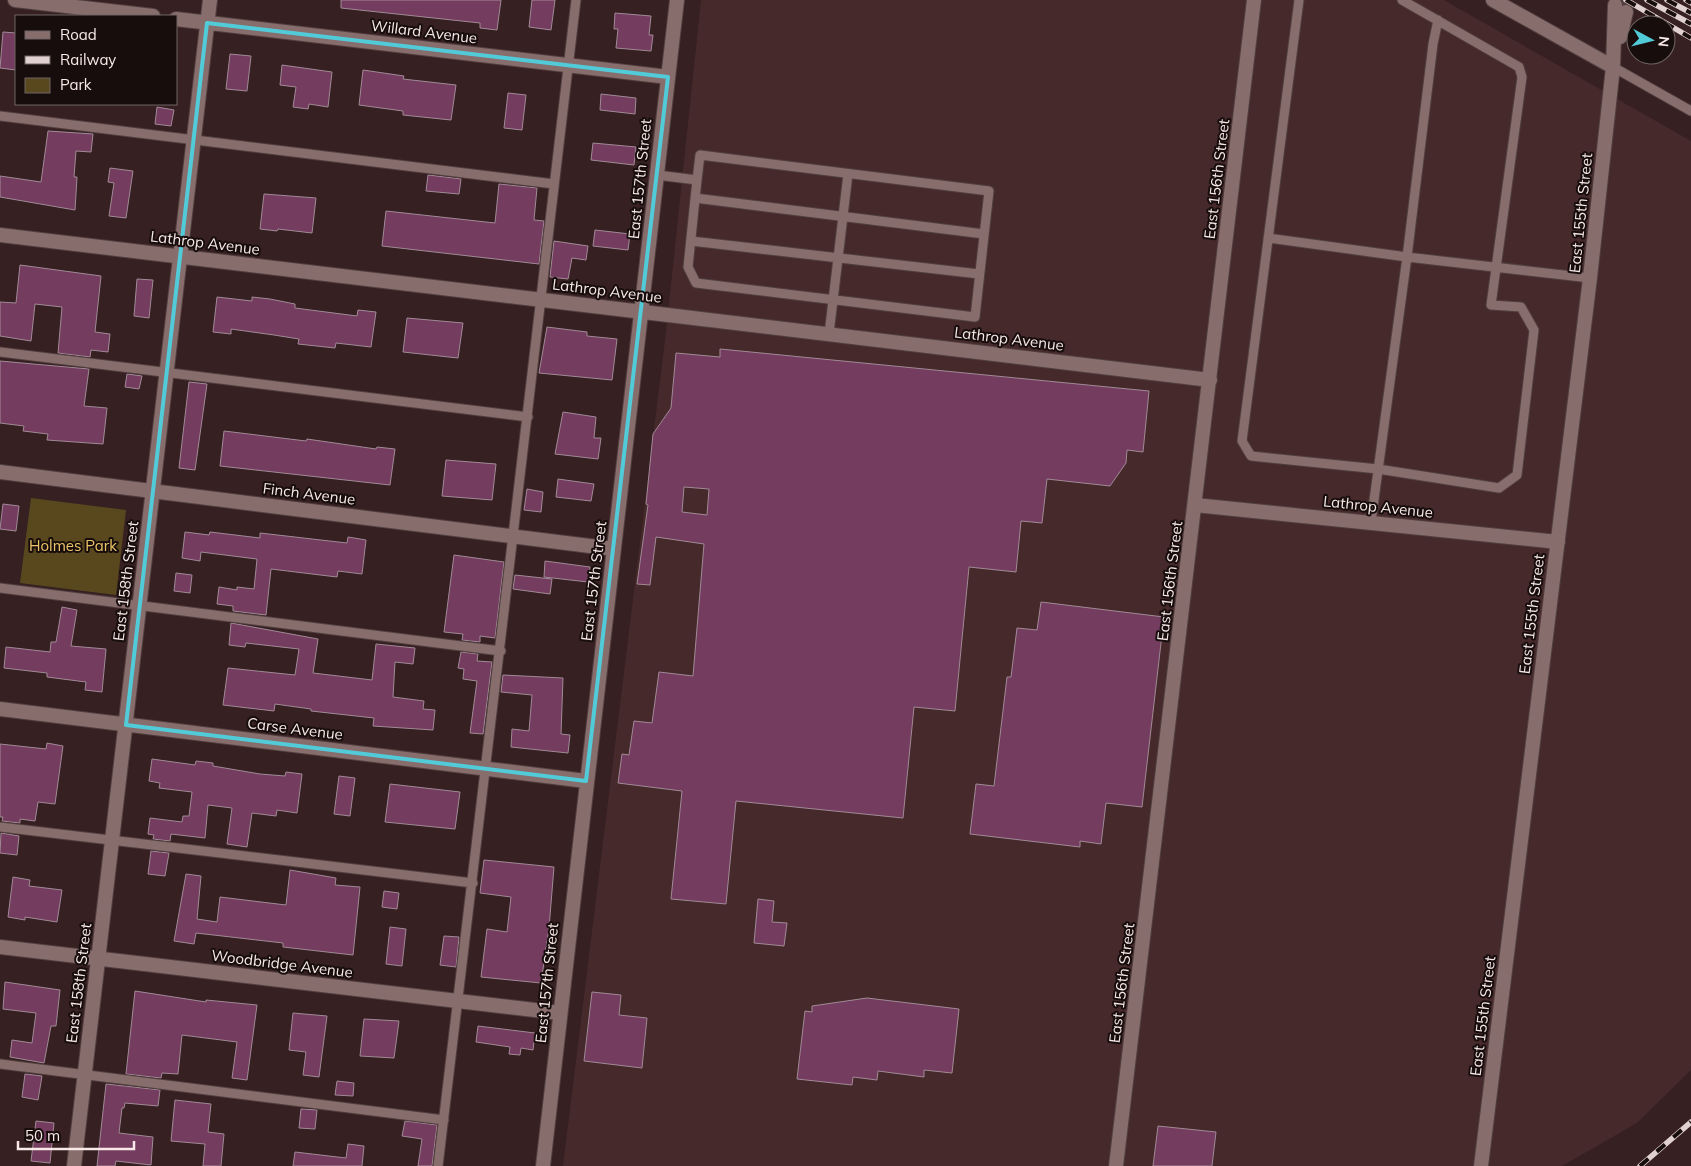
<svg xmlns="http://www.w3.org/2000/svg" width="1691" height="1166" font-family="Mulish,sans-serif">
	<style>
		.built { fill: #46292a }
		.green { fill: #59481e }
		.building { fill: #743c5e; stroke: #a18a97; fill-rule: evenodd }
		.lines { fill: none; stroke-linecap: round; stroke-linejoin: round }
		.minor-tunnel { stroke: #533e3f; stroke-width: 14; stroke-dasharray: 14 7; stroke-linecap: butt }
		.service-casing { stroke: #523f3f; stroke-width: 11 }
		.minor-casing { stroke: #523f3f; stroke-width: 16 }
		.service { stroke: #886d6d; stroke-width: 9 }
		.minor { stroke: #886d6d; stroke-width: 14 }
		.rail-casing { stroke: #e1d0d0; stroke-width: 5.5 }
		.rail { stroke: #170d0d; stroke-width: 4; stroke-dasharray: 11; stroke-linecap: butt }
		.marked { fill: none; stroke: #52cbd9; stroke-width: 4; stroke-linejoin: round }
		.labels { text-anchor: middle; stroke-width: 4; stroke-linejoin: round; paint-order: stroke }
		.street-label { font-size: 15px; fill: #f8e8e8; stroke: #170d0d }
		.park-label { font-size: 15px; fill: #ecc568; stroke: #170d0d }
	</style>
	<rect width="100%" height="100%" fill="#362021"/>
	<path class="built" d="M701,0H1444L1691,141V1070L1637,1123L1562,1166H563L666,332Z"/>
	<path class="green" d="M31,498L126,510L116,595L20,583Z"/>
	<path class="building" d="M341,0H501L497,30L480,28V23L341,8Z
		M532,0H555L551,30L529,27Z
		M615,13L651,16L649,35H653L651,51L616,48L618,29H614Z
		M3,32L16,33V70L0,68Z
		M230,54L251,56L247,91L226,89Z
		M282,65L332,72L328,107L309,104L308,109L293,107L296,87L280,85Z
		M363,70L404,76L403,79L456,85L451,120L403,115V111L359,105Z
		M508,93L526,95L522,130L504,128Z
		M601,94L636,98L635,114L600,110Z
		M157,107L174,110L171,126L155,124Z
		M48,131L93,134L91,152L76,151L74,177H77L75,210L0,197V176L41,182Z
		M593,143L636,147L634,165L591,160Z
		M110,168L133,171L126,218L109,216L114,183L108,182Z
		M428,175L461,179L459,194L426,191Z
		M499,184L537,188L534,220L544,221L539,264L382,246L386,211L495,223Z
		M264,194L316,198L312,233L278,229L277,231L260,229Z
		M595,230L630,234L628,250L593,246Z
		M554,241L588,246L586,260L572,258L568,279L550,277Z
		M20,265L101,276L95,332L110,334L108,352L91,350L90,357L58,353L62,307L35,304L31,341L0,336V302L16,303Z
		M137,279L153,280L149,318L134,316Z
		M217,297L252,301V297L270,299L295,304V308L357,316L358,310L376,312L371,347L336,343L335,348L298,344L299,339L274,335L231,329V334L213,332Z
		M407,318L463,323L458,358L403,352Z
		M547,327L587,332V336L617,339L612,380L539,373Z
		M720,349L1149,391L1143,452L1127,450L1126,463L1110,486L1047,479L1042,523L1021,521L1016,572L969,567L955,711L914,707L903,818L736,801L726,904L671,899L682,791L618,783L622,754L629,755L634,721L652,723L659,672L693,676L704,544L656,537L650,585L637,584L648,505L646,504L653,434L671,408L676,353L720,357ZM684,487L709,489L707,515L682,512Z
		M0,361L89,369L84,406L107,408L103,444L47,440L48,434L23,431L24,426L0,423Z
		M127,374L142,376L139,389L125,387Z
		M189,382L207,384L195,470L179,468Z
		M563,412L596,417L594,438H601L598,459L555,454Z
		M224,431L306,441L307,439L376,449L377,447L395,449L390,485L220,466Z
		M446,460L496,464L492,500L442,496Z
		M558,479L594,484L591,501L556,497Z
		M527,489L543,492L541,512L524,510Z
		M3,504L19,506L16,531L0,529Z
		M185,532L209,535L210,532L260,538V533L347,543L348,537L366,540L362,574L338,571L337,577L271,569L266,615L233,611V606L217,604L219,587L237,590V587L254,589L257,559L201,552L200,561L182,558Z
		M454,555L504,562L495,638L480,636V642L462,640L463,634L444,632Z
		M545,561L590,567L588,582L544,577Z
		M176,573L192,575L190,593L174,591Z
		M515,575L552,579L550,594L513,589Z
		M1041,602L1164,617L1142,807L1106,803L1101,844L1080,841V847L970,834L976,784L994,786L1007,677H1011L1017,628L1037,630Z
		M62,607L77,610L71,646L106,649L102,692L85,690L86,682L47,677V673L4,668L6,647L50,652L51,642H56Z
		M231,623L318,639L313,673L372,680L376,644L415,648L413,664L395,662L393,697L424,701L423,709L435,710L433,730L373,726L374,718L311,711V709L275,704L274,711L223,705L228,668L295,675L299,649L246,643L245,647L229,645Z
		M461,652L478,654L477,661L492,662L483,734L470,733L477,681L463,679L464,669L458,668Z
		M503,675L563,678L561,734L570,735L568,753L511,747L512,729L529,731L532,695L501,692Z
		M47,743L63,746L55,804L38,802L35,821L20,819V823L2,821L3,817H0V744L46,749Z
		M152,759L195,765L196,761L213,763V766L260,774L285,776L286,772L302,774L297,813L277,810L276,816L252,813L247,847L227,844L232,808L208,805L205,838L171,834L170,841L153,839L154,835L148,834L150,818L182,822L183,816H189L192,792L159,788L160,783L149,781Z
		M339,776L355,778L350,816L334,814Z
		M390,784L460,792L455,829L385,822Z
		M1,833L19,836L17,855L0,853Z
		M151,851L169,853L165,876L148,874Z
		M484,860L554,867L549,928L541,983L481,977L487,929L507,932L511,897L480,893Z
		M290,870L336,878L335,885L360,887L353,955L283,947V943L196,933L194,944L174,941L186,874L201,876L197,919L217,922L220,897L286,905Z
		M13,877L30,880L29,886L62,890L57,922L25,917V920L8,917Z
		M384,891L399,893L397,909L382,907Z
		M758,899L774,901L772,922L787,923L784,946L754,943Z
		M390,927L406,929L402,966L386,964Z
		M444,936L459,937L456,967L440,965Z
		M5,982L60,990L56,1026H51L44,1063L10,1057L12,1040L32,1043L36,1013L3,1009Z
		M135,991L206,1002V1000L257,1005L247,1080L232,1078L237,1042L182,1035L178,1074L162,1073L161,1078L126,1074Z
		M592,992L621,995L619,1015L647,1018L642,1068L584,1061Z
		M867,998L959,1009L952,1073L924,1070V1077L878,1071L877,1080L853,1077L852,1085L797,1079L805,1011L812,1012V1006Z
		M293,1013L327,1016L319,1077L303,1075L306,1052L289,1050Z
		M364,1019L399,1021L394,1058L360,1056Z
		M478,1026L535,1033L533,1050L521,1048L520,1055L509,1054L510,1047L476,1042Z
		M25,1074L42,1076L38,1100L22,1097Z
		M337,1081L354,1083L353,1096L335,1095Z
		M106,1084L160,1090L158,1106L125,1103L124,1108H122L119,1133L153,1137L151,1165L116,1161L115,1166H97Z
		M175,1100L211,1104L208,1132L224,1134L221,1166H203L205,1144L171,1141Z
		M301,1109L317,1110L315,1129L299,1128Z
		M36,1121L54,1123L50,1163L31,1161Z
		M405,1121L437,1125L432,1166H418L422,1139L402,1136Z
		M1158,1126L1216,1132L1212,1166H1153Z
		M348,1144L364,1146L362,1166H293L295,1152L346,1158Z"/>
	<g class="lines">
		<path class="minor-tunnel" d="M1626,12L1627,0"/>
		<g class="service-casing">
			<path id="service" d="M1299,0L1242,441L1251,456L1378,469L1499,488L1517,475L1534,330L1521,307L1491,305L1522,77L1519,67L1402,0
				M1613,67L1691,111
				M0,116L554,184
				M657,175L697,180L700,155L989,191L975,317L696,283L688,267L697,180
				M695,198L984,234
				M1268,238L1407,257L1433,44L1438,20
				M691,241L979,274
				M829,334L848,174
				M0,352L528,417
				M1371,522L1407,257L1590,278
				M0,588L501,651
				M0,827L473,883
				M0,1064L444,1120
				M438,1166C485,777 530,389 576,0"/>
		</g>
		<g class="minor-casing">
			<path id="minor" d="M15,0L153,16
				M1493,0L1613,67
				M176,19L668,77
				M1620,37L1626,12
				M0,235L1210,380
				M0,472L614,549
				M1195,505L1558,542
				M0,709L586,781
				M0,947L560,1013
				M74,1166L210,0
				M543,1166L677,0
				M1116,1166L1254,0
				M1481,1166L1590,278L1613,67L1615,5"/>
		</g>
		<use href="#service" class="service"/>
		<use href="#minor" class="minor"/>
		<g class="rail-casing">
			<path id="rail" d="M1626,0L1691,38
				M1647,0L1691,24
				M1667,0L1691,13
				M1686,0L1691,3
				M1640,1166L1691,1122"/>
		</g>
		<use href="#rail" class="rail"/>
	</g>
	<path class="marked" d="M207,23L668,77L586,781L126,725Z"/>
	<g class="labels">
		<g class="street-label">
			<text transform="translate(424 32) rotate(7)" y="5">Willard Avenue</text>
			<text transform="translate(640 179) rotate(-84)" y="5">East 157th Street</text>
			<text transform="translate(1217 179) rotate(-83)" y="5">East 156th Street</text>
			<text transform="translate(1581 213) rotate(-84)" y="5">East 155th Street</text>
			<text transform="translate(205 243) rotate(7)" y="5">Lathrop Avenue</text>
			<text transform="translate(607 291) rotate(7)" y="5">Lathrop Avenue</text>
			<text transform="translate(1009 339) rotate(7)" y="5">Lathrop Avenue</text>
			<text transform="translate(309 494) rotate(7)" y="5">Finch Avenue</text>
			<text transform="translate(1378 507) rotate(6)" y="5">Lathrop Avenue</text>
			<text transform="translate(126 581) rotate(-83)" y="5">East 158th Street</text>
			<text transform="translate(594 581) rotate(-83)" y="5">East 157th Street</text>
			<text transform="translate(1170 581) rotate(-83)" y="5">East 156th Street</text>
			<text transform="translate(1532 614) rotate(-83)" y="5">East 155th Street</text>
			<text transform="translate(295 729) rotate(7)" y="5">Carse Avenue</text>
			<text transform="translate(282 964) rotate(7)" y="5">Woodbridge Avenue</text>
			<text transform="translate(79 983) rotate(-83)" y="5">East 158th Street</text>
			<text transform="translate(547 983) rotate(-84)" y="5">East 157th Street</text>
			<text transform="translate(1122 983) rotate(-83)" y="5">East 156th Street</text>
			<text transform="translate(1483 1016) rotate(-83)" y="5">East 155th Street</text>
		</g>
		<g class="park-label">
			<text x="73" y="551">Holmes Park</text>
		</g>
	</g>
	<rect x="15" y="15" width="162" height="90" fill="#170d0d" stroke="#716565"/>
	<rect x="25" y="31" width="25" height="8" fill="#886d6d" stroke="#716565"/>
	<text x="60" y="40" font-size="15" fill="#f8e8e8">Road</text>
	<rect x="25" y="56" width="25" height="8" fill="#e1d0d0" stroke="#716565"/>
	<text x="60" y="65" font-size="15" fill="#f8e8e8">Railway</text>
	<rect x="25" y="78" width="25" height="15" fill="#59481e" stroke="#716565"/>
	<text x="60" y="90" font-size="15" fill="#f8e8e8">Park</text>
	<g transform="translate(1651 40) rotate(97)"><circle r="24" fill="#170d0d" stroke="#716565"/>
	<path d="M0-4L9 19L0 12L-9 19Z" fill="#52cbd9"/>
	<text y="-8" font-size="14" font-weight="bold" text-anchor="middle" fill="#f8e8e8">N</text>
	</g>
	<path d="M18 1141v8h116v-8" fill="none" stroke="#f8e8e8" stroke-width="2.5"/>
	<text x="25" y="1141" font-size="15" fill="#f8e8e8" stroke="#170d0d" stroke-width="4" paint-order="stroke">50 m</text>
</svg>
